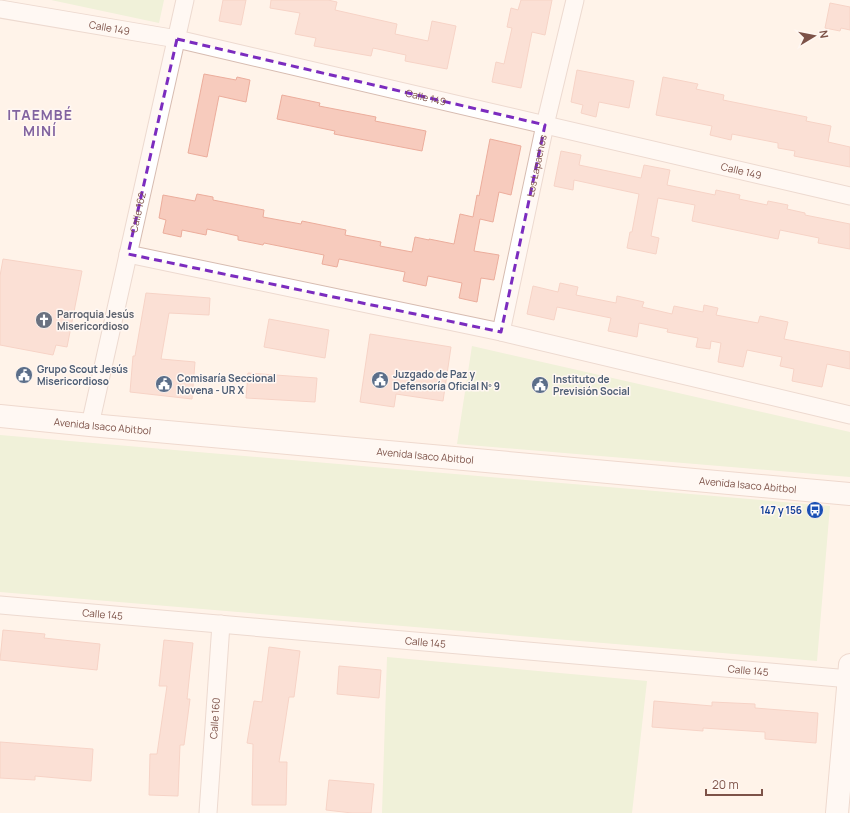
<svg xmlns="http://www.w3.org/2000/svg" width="850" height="813" font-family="Manrope,sans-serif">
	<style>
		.green { fill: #ddefc5 }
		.building { fill: #f7cbbd; stroke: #ecad9c }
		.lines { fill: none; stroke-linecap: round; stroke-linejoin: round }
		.minor-casing { stroke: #d7bcb1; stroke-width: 19 }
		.secondary-casing { stroke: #dbbbae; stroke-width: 24 }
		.minor { stroke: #fff; stroke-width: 17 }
		.secondary { stroke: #fff; stroke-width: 22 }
		.marked { fill: none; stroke: #7b2cbf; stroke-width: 3; stroke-dasharray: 8 5; stroke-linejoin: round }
		.labels { text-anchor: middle; stroke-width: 3; stroke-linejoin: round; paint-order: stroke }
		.street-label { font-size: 10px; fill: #7d5248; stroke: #fff7f2 }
		.worship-label { font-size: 10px; font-weight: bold; fill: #5b616d; stroke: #fff7f2; text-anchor: start }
		.service-label { font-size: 10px; font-weight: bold; fill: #4e5e75; stroke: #fff7f2; text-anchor: start }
		.transit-label { font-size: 10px; font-weight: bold; fill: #164399; stroke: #fff7f2; text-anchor: end }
		.district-label { font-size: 14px; font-weight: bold; letter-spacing: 1px; fill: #8264a0; stroke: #fff7f2 }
	</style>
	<rect width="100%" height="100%" fill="#fff3e9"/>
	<path class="green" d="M51,0H164L159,23Z
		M472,346L850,432V477L457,444Z
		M0,435L830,506L817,661L0,592Z
		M387,657L647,681L632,813H382Z"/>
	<path class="building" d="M223,0H246L241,25L219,21Z
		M271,0H328L337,2L335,10L397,24L395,34L428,41L432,21L456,26L447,69L405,61L406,55L373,48L371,56L314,46L316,38L295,34L300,13L270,8Z
		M521,0H552L545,35L532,32L521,88L492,82L496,62L504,64L512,28L507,27L511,8L518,10Z
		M830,3L850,7V30L841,28L840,31L825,28Z
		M577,70L634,81L629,108L599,102L596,117L581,113L583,105L571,102Z
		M204,74L236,80L237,77L250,80L246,102L219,96L207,157L188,153Z
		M663,77L698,84L696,89L724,95L723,100L807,117L806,121L831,126L828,142L850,147V167L794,156L795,151L778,148V143L732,134L731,140L710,135L712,126L656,115Z
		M282,95L320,103L319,106L376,117L375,121L426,131L422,151L334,134L335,131L277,119Z
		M490,139L521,146L511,195L499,192L493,222L480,219L474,251L499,255L494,280L481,278L477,302L459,298L462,283L428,276L426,286L403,281L405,272L339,259L337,267L322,264L324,255L264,243L263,245L238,240V236L207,229L206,235L182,230L181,237L163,233L166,220L159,218L163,195L195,201L197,194L213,197V200L264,210L263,217L301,224L302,221L346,230L345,235L381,242L380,246L412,252L415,237L429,240V239L454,244L460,214L473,217L477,195L479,196Z
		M561,151L581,155L579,165L641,178L644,165L670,170L667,185L715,195L716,190L740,195L739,199L767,205L768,201L788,205L787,209L805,213V215L850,224V249L818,243L819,238L780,230L778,239L692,221L695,205L658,198L651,236L659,238L656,254L627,248L630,232H632L639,194L574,180L573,190L554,186Z
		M3,259L82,271L67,347L56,345L53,355L0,345V276Z
		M560,283L578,287L576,295L616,303L617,296L644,302L642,307L672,314L674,306L703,312L704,305L718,308L716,315L758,323L760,316L788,322L784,339L850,352V369L827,364L822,387L792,381L794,369L780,366L782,357L747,350L743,367L718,362L721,343L711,341L710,349L696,347L698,338L667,332L668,329L639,323L637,337L608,331L611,318L557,307L554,320L527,314L533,286L558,292Z
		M146,293L210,298L209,315L169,313L161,359L195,362L192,399L130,392L133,356H135Z
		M269,319L329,330L325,358L264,347Z
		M370,334L451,347L443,401L396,394L394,407L360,402Z
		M248,373L317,378L315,402L246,398Z
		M3,630L45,634L44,638L100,644L97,670L0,660Z
		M164,640L193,643L187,699H190L184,745H180L178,796L149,795L150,754H157L167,686H159Z
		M269,647L300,651L294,697H289L279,762H287L286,805H252L253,744L247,743L254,701L262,702Z
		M339,666L381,670L379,698L337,694Z
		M654,701L712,706V702L755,704V708L818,713L816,743L765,739V732L703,728V731L652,727Z
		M0,742L93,749L91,781L35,776V780L0,778Z
		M329,780L374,784L371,813H352L326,810Z"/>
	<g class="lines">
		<g class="minor-casing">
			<g id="minor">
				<path id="s1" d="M0,9L177,39L850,196"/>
				<path d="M128,254L501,332L850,415"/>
				<path id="s2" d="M501,332L545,125L575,0"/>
				<path id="s3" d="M90,425L185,0"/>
				<path id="s4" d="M0,605L850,679"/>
				<path id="s5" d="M208,813L221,624"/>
			</g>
		</g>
		<g class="secondary-casing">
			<g id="secondary">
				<path id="s6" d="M0,416L90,425L850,494"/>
				<path d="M837,813L850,665"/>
			</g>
		</g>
		<use href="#minor" class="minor"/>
		<use href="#secondary" class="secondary"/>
	</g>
	<path d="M0 0H850V813H0ZM177,39L545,125L501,332L128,254Z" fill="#fff3e9" fill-opacity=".55" fill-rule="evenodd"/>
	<path class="marked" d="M177,39L545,125L501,332L128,254Z"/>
	<defs>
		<g id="church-disc" transform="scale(0.9)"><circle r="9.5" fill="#6b7280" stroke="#fff7f2"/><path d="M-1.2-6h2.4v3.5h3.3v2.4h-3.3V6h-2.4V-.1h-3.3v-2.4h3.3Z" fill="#fff"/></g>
		<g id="civic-disc" transform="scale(0.9)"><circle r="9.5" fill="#5c6f8a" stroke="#fff7f2"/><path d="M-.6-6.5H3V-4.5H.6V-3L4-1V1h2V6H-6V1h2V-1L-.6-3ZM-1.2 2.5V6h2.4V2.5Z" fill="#fff"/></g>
		<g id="bus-disc" transform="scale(0.9)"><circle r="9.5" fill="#1a4fb4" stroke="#fff7f2"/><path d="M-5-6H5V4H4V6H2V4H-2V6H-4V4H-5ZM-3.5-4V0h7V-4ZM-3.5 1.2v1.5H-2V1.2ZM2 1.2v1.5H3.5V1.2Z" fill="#fff"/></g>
	</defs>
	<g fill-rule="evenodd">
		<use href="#church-disc" x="44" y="320"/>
		<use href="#civic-disc" x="24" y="375"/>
		<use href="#civic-disc" x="380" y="380"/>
		<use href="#civic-disc" x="164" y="384"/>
		<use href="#civic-disc" x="540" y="385"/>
		<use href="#bus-disc" x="815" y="510"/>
	</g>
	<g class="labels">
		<g class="street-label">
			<text dy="4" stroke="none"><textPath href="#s1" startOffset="111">Calle 149</textPath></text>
			<text dy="4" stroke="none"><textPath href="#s1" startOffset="435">Calle 149</textPath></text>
			<text dy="4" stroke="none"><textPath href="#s2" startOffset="170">Los Lapachos</textPath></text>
			<text dy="4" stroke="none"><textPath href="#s1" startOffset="759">Calle 149</textPath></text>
			<text dy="4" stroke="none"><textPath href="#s3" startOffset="218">Calle 162</textPath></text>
			<text dy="4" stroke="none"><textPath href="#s6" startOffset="103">Avenida Isaco Abitbol</textPath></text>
			<text dy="4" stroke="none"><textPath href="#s6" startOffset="427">Avenida Isaco Abitbol</textPath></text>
			<text dy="4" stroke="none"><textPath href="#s6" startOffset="751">Avenida Isaco Abitbol</textPath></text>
			<text dy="4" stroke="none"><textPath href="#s4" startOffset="103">Calle 145</textPath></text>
			<text dy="4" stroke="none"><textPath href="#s4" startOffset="427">Calle 145</textPath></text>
			<text dy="4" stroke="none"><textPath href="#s4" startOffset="751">Calle 145</textPath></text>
			<text dy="4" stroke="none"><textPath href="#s5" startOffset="95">Calle 160</textPath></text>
		</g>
		<g class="worship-label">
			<text x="57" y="318">Parroquia Jesús<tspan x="57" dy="12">Misericordioso</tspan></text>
		</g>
		<g class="service-label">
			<text x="37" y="373">Grupo Scout Jesús<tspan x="37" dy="12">Misericordioso</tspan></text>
			<text x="393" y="378">Juzgado de Paz y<tspan x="393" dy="12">Defensoría Oficial Nº 9</tspan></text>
			<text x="177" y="382">Comisaría Seccional<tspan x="177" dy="12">Novena - UR X</tspan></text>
			<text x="553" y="383">Instituto de<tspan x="553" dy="12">Previsión Social</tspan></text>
		</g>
		<g class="transit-label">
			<text x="802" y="514">147 y 156</text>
		</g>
		<g class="district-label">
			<text x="40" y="120">ITAEMBÉ<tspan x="40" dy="16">MINÍ</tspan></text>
		</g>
	</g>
	<g transform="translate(814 36) rotate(80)" stroke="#fff7f2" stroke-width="3" paint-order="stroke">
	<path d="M0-3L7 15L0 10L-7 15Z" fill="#7d5248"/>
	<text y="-6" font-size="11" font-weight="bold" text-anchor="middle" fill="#7d5248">N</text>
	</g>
	<path d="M706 789v6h56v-6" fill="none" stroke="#7d5248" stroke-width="2"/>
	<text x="712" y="789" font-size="12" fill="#7d5248" stroke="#fff7f2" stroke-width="3" paint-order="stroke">20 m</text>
</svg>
